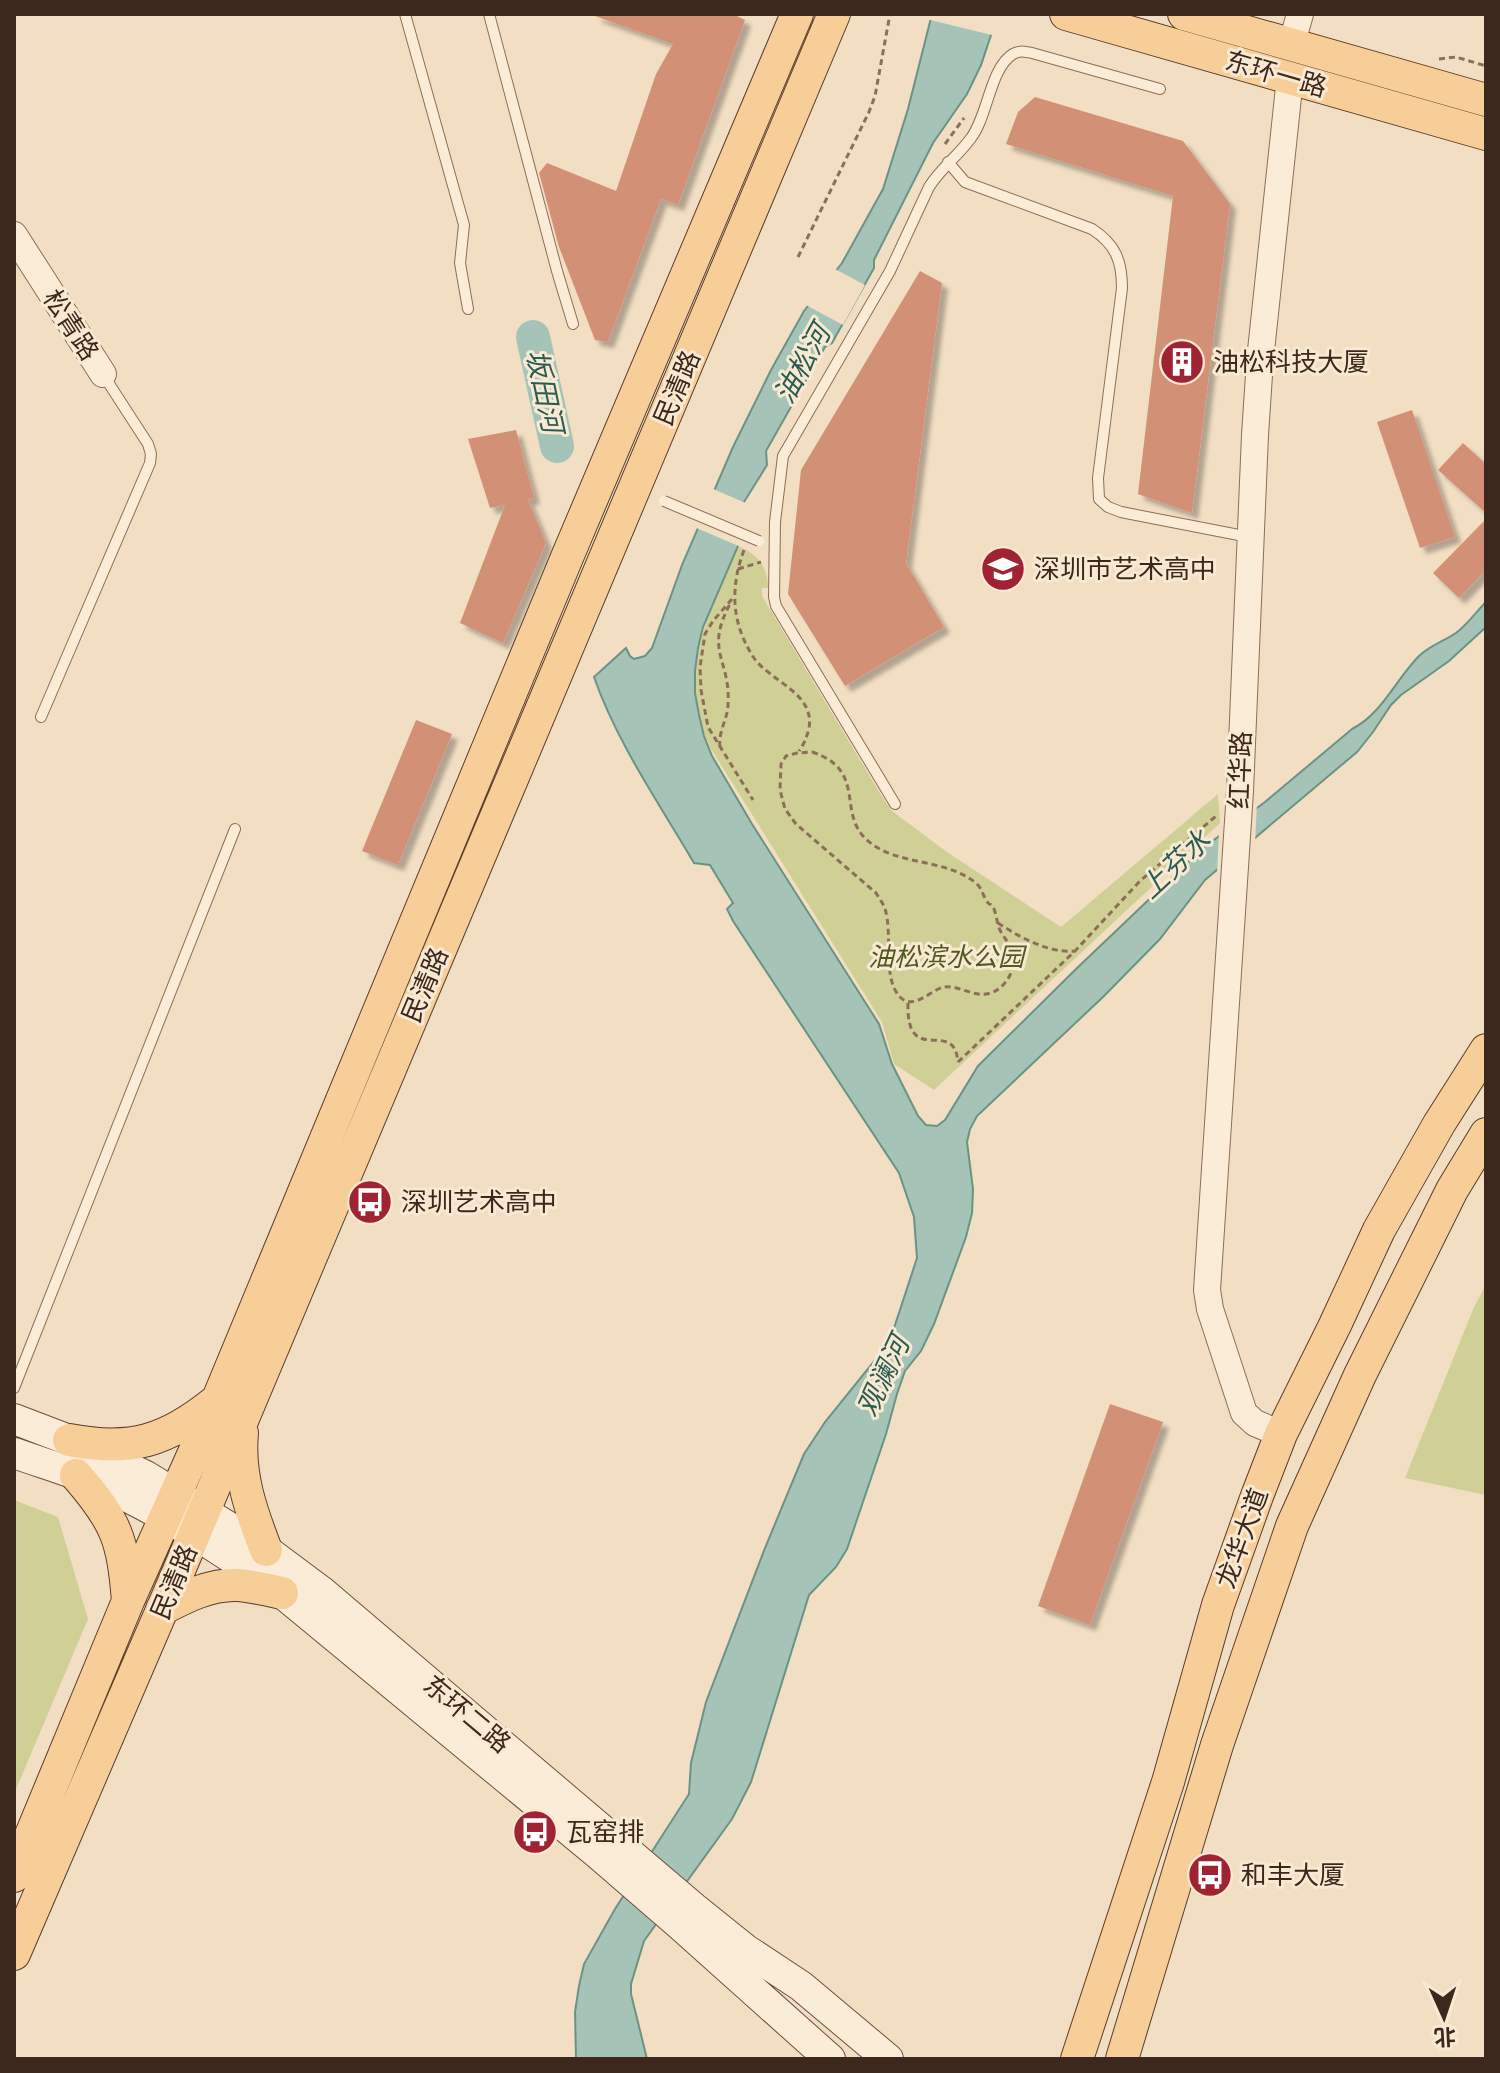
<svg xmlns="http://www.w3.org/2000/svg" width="1500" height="2073" font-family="'Roboto Serif','Noto Sans SC',serif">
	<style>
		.green { fill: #d0d096 }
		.water { fill: #a5c4b7; stroke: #6b9384; stroke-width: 2 }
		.pier { fill: #f1dec3 }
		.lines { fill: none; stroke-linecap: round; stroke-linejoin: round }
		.river { stroke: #a5c4b7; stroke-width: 34 }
		.building { fill: #d29176; filter: url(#shadow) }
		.service-casing { stroke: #8d6e58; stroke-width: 12 }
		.tertiary-casing { stroke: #8d6e58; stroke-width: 28 }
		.secondary-casing { stroke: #6f4f3b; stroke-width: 32 }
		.primary-casing { stroke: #5a3d2c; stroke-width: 34 }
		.path { stroke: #8d6e58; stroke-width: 3; stroke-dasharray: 6 4; stroke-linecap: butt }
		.service { stroke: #fbecd7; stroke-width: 10 }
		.tertiary { stroke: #fbecd7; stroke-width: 26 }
		.secondary { stroke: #fbecd7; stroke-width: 30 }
		.primary { stroke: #f7ce98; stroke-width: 32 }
		.service-bridge-casing { stroke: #8d6e58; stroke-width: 12; stroke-linecap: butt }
		.service-bridge { stroke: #fbecd7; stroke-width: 10 }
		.labels { text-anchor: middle; stroke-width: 6; stroke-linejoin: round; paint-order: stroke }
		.street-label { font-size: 26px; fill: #3c281d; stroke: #f8e9d3 }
		.poi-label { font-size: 26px; fill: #3c281d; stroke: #f8e9d3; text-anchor: start }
		.park-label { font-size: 26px; font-style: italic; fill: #525a22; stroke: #f8e9d3 }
		.water-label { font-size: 28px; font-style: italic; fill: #2b5c54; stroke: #f8e9d3 }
	</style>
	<defs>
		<filter id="shadow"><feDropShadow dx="6" dy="6" stdDeviation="2" flood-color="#0004"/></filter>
	</defs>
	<rect width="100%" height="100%" fill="#f1dec3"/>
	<path class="green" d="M738,546C757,554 768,566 768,588H762V596L881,795L892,811L947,852L1061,927L1218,794L1220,823L934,1090L894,1064L882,1022L711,749C707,739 702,730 700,720C683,656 714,603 738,546Z
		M1486,1285V1495L1405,1478L1474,1307Z
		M14,1500L58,1517L88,1619L14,1794Z"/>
	<path class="water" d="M932,14H998L981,65L967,94L933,143L874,260V268L832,343L825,347L766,451L767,465L744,502L738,546L703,627L698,648L695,671V693L699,715L704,736L712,756L752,824L879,1024L892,1064L918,1116L926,1125L937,1126L945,1120L978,1066L1075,970L1203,848L1265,802L1352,729C1382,714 1396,679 1419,656C1429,646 1444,641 1456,633C1467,625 1476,612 1486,602V627L1449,661L1401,695L1391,705L1373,732L1357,752L1205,880L1160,939L1103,997L977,1116L970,1129L967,1142L973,1189L972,1213L966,1237L934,1324L921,1351L905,1371L897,1394L886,1434L847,1549L836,1567L809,1595L751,1782L732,1819L644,1941L631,1984V1994L647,2059H576L575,2012L579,1986L584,1964L615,1909L689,1794L691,1763L706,1702L765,1548L804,1454L825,1422L884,1349L893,1331L917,1258L914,1217L899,1173L733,921L727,909L733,903L710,865L694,863C659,803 617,743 594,677L626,648L630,656L634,659L645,656L652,648L682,565L733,447L771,370L804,311L842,263L883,189L908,109Z"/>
	<path class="pier" d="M928,14H1002L996,36L926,19Z
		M833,268L865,285L843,325L804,304Z
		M711,488L748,504L741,547L694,527Z
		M1257,803L1255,844L1217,875L1219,831Z"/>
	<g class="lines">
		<path class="river" d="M533,337L557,446"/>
	</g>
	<path class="building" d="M595,14H733L745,20L678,205L661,199L608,342L595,340L559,247L539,173L547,163L616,191L656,74L673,44L595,16Z
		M1035,97L1183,141L1230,204L1192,513L1138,494L1173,196L1006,144L1018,112Z
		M920,271L942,283L906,563L944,627L845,686L788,594L801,470Z
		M1412,410L1455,537L1420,548L1377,422Z
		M516,430L534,498L528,500L546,543L503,643L460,623L505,505L490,508L468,439Z
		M1463,443L1486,464V513L1438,470Z
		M1486,519V570L1459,598L1433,573Z
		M416,720L452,734L398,865L362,851Z
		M1110,1404L1163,1422L1090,1625L1038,1606Z"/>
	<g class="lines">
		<g class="service-casing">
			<path id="service" d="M405,14L464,225L460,263L468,309
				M489,14L557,271L573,324
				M948,162L965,182L1092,229C1115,244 1122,260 1122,288L1098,478L1099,499L1108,507L1121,512L1249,537
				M41,717L150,463L151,454L148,444L104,376
				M895,804L776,606L774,597L775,522L783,456L890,271L929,187C941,168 958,156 971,138C988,116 990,68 1013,54C1020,50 1025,52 1032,53L1160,89
				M14,1388L235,829"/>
		</g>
		<g class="tertiary-casing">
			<path id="tertiary" d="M1291,46L1300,14
				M14,235L103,374
				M1281,1434L1255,1423L1244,1413L1210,1309L1207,1290L1240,791L1255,435L1260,360L1290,78"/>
		</g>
		<g class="secondary-casing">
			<path id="secondary" d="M14,1419L69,1440L146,1476L266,1550L321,1591L694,1908L745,1949L801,1986L888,2059
				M14,1453C45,1464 78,1473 107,1487C170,1516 227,1553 282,1593L598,1854L680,1925L830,2059"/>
		</g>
		<g class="primary-casing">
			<path id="primary" d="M1066,14L1486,134
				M1184,14L1486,100
				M242,1433C238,1475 251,1511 266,1550
				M69,1440C131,1452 167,1441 216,1401
				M76,1475C117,1522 123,1540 128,1601
				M162,1609C185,1597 210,1584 237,1585C252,1586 268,1590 282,1593
				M14,1876L128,1601L218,1399L568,555L797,14
				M14,1954L180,1568L834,14
				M1077,2059L1168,1782L1218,1605L1257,1496L1281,1434L1335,1325L1379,1230L1439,1124L1486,1050
				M1122,2059L1217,1745L1292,1526L1360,1375L1452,1190L1486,1134"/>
		</g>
		<path class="path" d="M1439,59L1456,57L1486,66
			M945,144L964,118
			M798,257L869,112L875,96L890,14
			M744,550C730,588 731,623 754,658C771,682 815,693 809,728C807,737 804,744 799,751
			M738,569L761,562
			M732,599L713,621L705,634L700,667L701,690L708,727L753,800
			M720,747C718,731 728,719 728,704C731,660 704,652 730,604
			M812,752C867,770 837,812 866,839C895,867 946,857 977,884C982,889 983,895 986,900C992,909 989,900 994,909C997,917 997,925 1001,932C1005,939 1011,945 1013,953C1017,970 1004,992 986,994C971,996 958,985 944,987C930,990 914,1011 900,997C882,979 893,933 885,909C883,903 879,898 876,893L796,824L785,809L780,790L781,764L786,756L797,753Z
			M998,923C1021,938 1048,953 1075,951
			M908,1003C906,1069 954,1016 958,1062
			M958,1062L1075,951L1140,881L1216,816"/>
		<use href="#service" class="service"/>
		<use href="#tertiary" class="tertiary"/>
		<use href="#secondary" class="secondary"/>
		<use href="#primary" class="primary"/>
		<g class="service-bridge-casing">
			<path id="service-bridge" d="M664,501L759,541"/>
		</g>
		<use href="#service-bridge" class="service-bridge"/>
	</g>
	<defs>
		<g id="building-disc" transform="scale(2.3)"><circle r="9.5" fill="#a02333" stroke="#f8e9d3"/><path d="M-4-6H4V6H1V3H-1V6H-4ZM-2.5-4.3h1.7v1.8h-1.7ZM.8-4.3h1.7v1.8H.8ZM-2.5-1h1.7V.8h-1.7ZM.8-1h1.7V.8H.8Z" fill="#fff"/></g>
		<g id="school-disc" transform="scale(2.3)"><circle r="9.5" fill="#a02333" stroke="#f8e9d3"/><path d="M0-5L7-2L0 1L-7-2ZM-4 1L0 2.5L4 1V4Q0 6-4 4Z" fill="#fff"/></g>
		<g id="bus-disc" transform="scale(2.3)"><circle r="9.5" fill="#a02333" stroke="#f8e9d3"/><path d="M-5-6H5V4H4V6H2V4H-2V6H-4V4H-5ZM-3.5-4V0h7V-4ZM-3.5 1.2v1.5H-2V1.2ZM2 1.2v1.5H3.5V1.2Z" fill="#fff"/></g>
	</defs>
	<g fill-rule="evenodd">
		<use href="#building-disc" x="1182" y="362"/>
		<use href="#school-disc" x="1003" y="569"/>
		<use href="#bus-disc" x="370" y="1202"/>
		<use href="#bus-disc" x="535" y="1832"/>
		<use href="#bus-disc" x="1210" y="1875"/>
	</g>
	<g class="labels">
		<g class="street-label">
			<text transform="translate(1276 74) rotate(16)" y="9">东环一路</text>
			<text transform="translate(71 325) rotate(57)" y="9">松青路</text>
			<text transform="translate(677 388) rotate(-67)" y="9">民清路</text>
			<text transform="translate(1240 770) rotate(-88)" y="9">红华路</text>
			<text transform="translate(425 985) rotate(-67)" y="9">民清路</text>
			<text transform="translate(1242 1538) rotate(-70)" y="9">龙华大道</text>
			<text transform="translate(174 1582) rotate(-67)" y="9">民清路</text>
			<text transform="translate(467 1714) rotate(40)" y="9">东环二路</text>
		</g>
		<g class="poi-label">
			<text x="1213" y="371">油松科技大厦</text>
			<text x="1034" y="578">深圳市艺术高中</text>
			<text x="401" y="1211">深圳艺术高中</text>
			<text x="566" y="1841">瓦窑排</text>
			<text x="1241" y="1884">和丰大厦</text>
		</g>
		<g class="park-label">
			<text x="946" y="966">油松滨水公园</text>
		</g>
		<g class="water-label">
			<text transform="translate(802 364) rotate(-61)" y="10">油松河</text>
			<text transform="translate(545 391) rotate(78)" y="10">坂田河</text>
			<text transform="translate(1175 864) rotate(-43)" y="10">上芬水</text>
			<text transform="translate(883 1376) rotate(-65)" y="10">观澜河</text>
		</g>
	</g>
	<rect width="1500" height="2073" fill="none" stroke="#3c281d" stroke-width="32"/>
	<g transform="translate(1444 2017) rotate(177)" stroke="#f8e9d3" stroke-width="6" paint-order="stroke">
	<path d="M0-6L14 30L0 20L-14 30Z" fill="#3c281d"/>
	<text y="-12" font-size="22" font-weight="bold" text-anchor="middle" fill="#3c281d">北</text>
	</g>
</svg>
